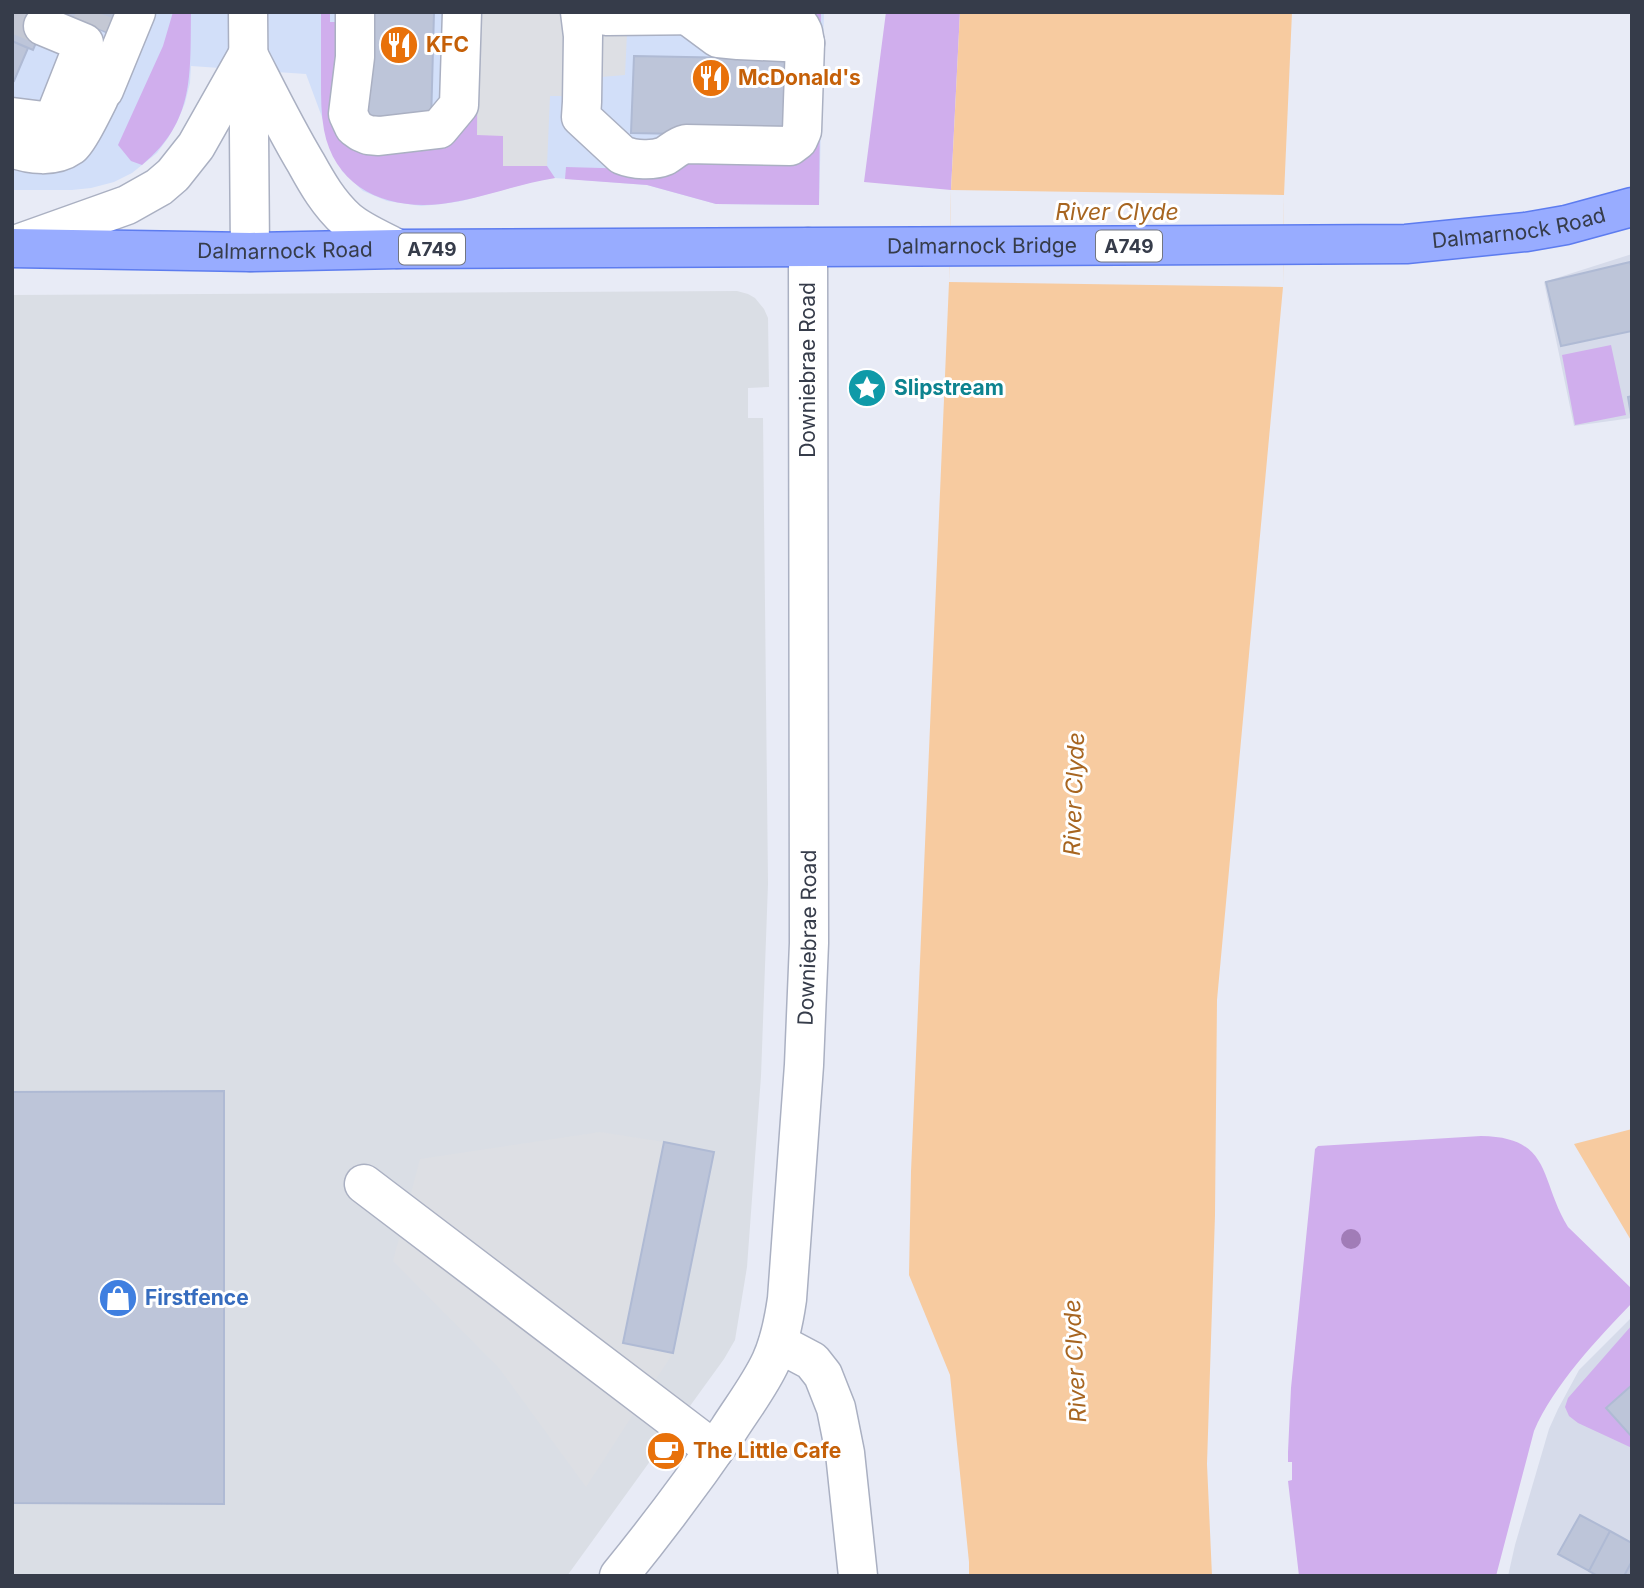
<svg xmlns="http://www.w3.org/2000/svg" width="1644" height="1588" font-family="Inter,sans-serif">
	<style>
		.residential { fill: #d6dbea }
		.commercial { fill: #d2dff9 }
		.industrial { fill: #dadee5 }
		.green { fill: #d0aeed }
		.parking { fill: #dddfe4 }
		.water { fill: #f7cba0 }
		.pier { fill: #e8ebf6 }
		.building { fill: #bdc5d9; stroke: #afbad4; stroke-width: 2 }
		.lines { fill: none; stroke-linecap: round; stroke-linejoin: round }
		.minor-tunnel { stroke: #c4c8d4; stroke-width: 38; stroke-dasharray: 38 19; stroke-linecap: butt }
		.minor-casing { stroke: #aab0c2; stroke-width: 41 }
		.major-casing { stroke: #5d7cef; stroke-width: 41 }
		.minor { stroke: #fff; stroke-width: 38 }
		.major { stroke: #98acff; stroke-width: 38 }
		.tree { fill: #a17cb7 }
		.labels { text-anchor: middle; stroke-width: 6; stroke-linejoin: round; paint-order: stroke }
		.shield { fill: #fff; stroke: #727680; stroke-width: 2 }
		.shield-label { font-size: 19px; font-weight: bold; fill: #363c4a }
		.food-label { font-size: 21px; font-weight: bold; fill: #c56008; stroke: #fff; text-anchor: start }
		.street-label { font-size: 21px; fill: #363c4a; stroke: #fff }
		.culture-label { font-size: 21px; font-weight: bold; fill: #0d838f; stroke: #fff; text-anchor: start }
		.shop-label { font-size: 21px; font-weight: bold; fill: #366cbe; stroke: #fff; text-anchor: start }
		.water-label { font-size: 23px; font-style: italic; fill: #a76520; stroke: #fff }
	</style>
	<rect width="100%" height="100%" fill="#e8ebf6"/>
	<path class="residential" d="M1632,254V418L1574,426L1544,282Z
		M1632,1317V1576H1508L1515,1545L1549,1429L1558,1409L1579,1370Z"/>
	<path class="commercial" d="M12,12H824L819,205L716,204L647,185L555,178L536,181L462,201L442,204L421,206L387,201L363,191L342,171L306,74L191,66L190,83L185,103L177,122L168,138L157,153L132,173L114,182L91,188L72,190H12Z"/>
	<path class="industrial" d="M737,291L748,294L755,298L764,309L768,318L769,387L748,388V418H763L768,884L761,1076L747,1267L735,1340L724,1359L567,1576H12V295Z"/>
	<path class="green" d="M173,12H191C190,75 195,121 142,165L131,161L118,145L163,46Z
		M321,12H330V22H349L443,141L470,12L504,135L503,166H547L555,178C516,184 479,200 441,204C386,210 335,188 324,130C321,114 321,98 321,82C321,59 321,35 321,12Z
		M796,12H821L819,205L716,204L647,185L565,179L566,167L671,170Z
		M886,12H960L951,190L864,182Z
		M1611,345L1626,415L1575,425L1562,355Z
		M1481,1136C1553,1137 1539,1180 1568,1227L1632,1289V1303C1598,1338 1553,1386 1534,1431L1496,1576H1299L1288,1481L1292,1480V1462H1288V1452L1291,1388L1315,1149L1318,1146Z
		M1632,1325V1385L1606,1408L1632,1437V1448L1578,1423L1569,1416L1565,1407L1568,1398Z"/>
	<path class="parking" d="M478,12H628L625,75L589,78L587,96H550L547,166H503V136L477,135Z
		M600,1132L664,1142L623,1343L673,1353L586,1487L499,1368L393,1261L420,1159Z"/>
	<path class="water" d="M960,12H1292L1284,195L1283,287L1217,1000L1215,1215L1207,1464L1212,1576H969V1562L950,1375L909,1275L911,1172L949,282L951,190Z
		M1632,1129V1242L1574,1144Z"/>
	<path class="pier" d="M951,190L1284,195L1283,287L949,282Z"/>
	<path class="building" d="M12,12H49L33,50L12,41Z
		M59,12H116L108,33Z
		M367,12H434L431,123L360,120Z
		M12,41L28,48L14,81L12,80Z
		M634,56L789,59L786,136L631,133Z
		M1630,262L1632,269V331L1561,346L1546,282Z
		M1632,396V414L1631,415L1628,397Z
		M224,1091V1504L12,1503V1092Z
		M664,1142L714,1152L673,1353L623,1343Z
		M1632,1385V1437L1606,1408Z
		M1580,1515L1610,1531L1589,1571L1558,1554Z
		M1610,1531L1632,1543V1561L1624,1576H1598L1589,1571Z
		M1632,1561V1576H1624Z"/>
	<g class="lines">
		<path class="minor-tunnel" d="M12,13L43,26
			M91,26L96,12"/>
		<g class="minor-casing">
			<g id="minor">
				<path d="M248,12L250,252"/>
				<path d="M355,12V57L348,114L354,127L361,132L368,135L379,136L439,129L459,105L462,12"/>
				<path d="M580,12L607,16L708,15L728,12L776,15L786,17L800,26L803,32L805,43L802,131L798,140L790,146L686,144C677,146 672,152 665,156C653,161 634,160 622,155L581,117L582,102L583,36Z"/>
				<path d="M687,15L718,38L738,40L805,43"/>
				<path d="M43,26L84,43L54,119"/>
				<path d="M248,54C267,91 285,128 306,163C317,183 329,204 347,220C361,232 381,240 398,249"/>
				<path d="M12,117L44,121L64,117L86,107L104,90L136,12"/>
				<path d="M12,148C30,155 54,158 71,146C78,141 94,108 99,98"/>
				<path d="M12,246L127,205L159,187L173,175L196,146L248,54"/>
				<path d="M364,1184L714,1450"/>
				<path d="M778,1343L812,1361L823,1375L836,1408L845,1453L858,1576"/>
				<path id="s1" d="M619,1576C658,1528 694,1480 729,1429C743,1407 760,1385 771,1361C780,1341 784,1320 787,1299L804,1065L809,943L808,247"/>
			</g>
		</g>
		<g class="major-casing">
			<g id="major">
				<path id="s2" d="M12,248L250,252L398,249L1406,244L1526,232L1566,225L1632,207"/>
			</g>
		</g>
		<use href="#minor" class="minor"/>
		<use href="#major" class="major"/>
	</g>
	<circle class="tree" cx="1351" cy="1239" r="10"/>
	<defs>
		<g id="restaurant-disc" transform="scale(2.0125)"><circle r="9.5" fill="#e8710a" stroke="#fff"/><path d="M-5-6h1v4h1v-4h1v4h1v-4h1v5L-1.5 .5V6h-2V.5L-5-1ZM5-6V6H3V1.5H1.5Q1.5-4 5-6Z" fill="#fff"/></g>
		<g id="sight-disc" transform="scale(2.0125)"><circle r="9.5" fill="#0f9aa8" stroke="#fff"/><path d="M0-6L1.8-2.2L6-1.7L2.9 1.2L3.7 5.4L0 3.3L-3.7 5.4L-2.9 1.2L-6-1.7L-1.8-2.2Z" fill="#fff"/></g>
		<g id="shop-disc" transform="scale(2.0125)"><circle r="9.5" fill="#3f7fe0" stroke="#fff"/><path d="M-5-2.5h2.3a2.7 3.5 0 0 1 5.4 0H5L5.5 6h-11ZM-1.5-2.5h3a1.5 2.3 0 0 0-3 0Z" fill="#fff"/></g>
		<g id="cafe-disc" transform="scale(2.0125)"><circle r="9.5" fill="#e8710a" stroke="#fff"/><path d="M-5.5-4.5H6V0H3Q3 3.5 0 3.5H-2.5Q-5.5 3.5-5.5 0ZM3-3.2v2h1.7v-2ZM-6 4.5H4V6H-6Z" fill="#fff"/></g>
	</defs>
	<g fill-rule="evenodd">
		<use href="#restaurant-disc" x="399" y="45"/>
		<use href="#restaurant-disc" x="711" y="78"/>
		<use href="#sight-disc" x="867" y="388"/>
		<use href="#shop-disc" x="118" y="1298"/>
		<use href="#cafe-disc" x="666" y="1451"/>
	</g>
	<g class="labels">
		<g class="shield">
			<rect x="1096" y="230.5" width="66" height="31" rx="5"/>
			<rect x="399" y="233.5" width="66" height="31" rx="5"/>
		</g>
		<g class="shield-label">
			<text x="1129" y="253">A749</text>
			<text x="432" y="256">A749</text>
		</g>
		<g class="food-label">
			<text x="426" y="52">KFC</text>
			<text x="738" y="85">McDonald's</text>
			<text x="693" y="1458">The Little Cafe</text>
		</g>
		<g class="street-label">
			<text dy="7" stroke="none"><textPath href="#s2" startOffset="1508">Dalmarnock Road</textPath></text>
			<text dy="7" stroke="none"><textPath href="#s2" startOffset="970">Dalmarnock Bridge</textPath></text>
			<text dy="7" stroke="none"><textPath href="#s2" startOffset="273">Dalmarnock Road</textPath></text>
			<text transform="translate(808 370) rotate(-90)" y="7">Downiebrae Road</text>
			<text dy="7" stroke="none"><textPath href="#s1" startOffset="690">Downiebrae Road</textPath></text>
		</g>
		<g class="culture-label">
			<text x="894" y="395">Slipstream</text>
		</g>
		<g class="shop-label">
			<text x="145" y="1305">Firstfence</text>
		</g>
		<g class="water-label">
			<text x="1117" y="220">River Clyde</text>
			<text transform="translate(1074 794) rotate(-88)" y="8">River Clyde</text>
			<text transform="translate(1075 1361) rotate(-93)" y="8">River Clyde</text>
		</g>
	</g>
	<rect width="1644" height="1588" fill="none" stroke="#363c4a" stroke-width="28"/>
</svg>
